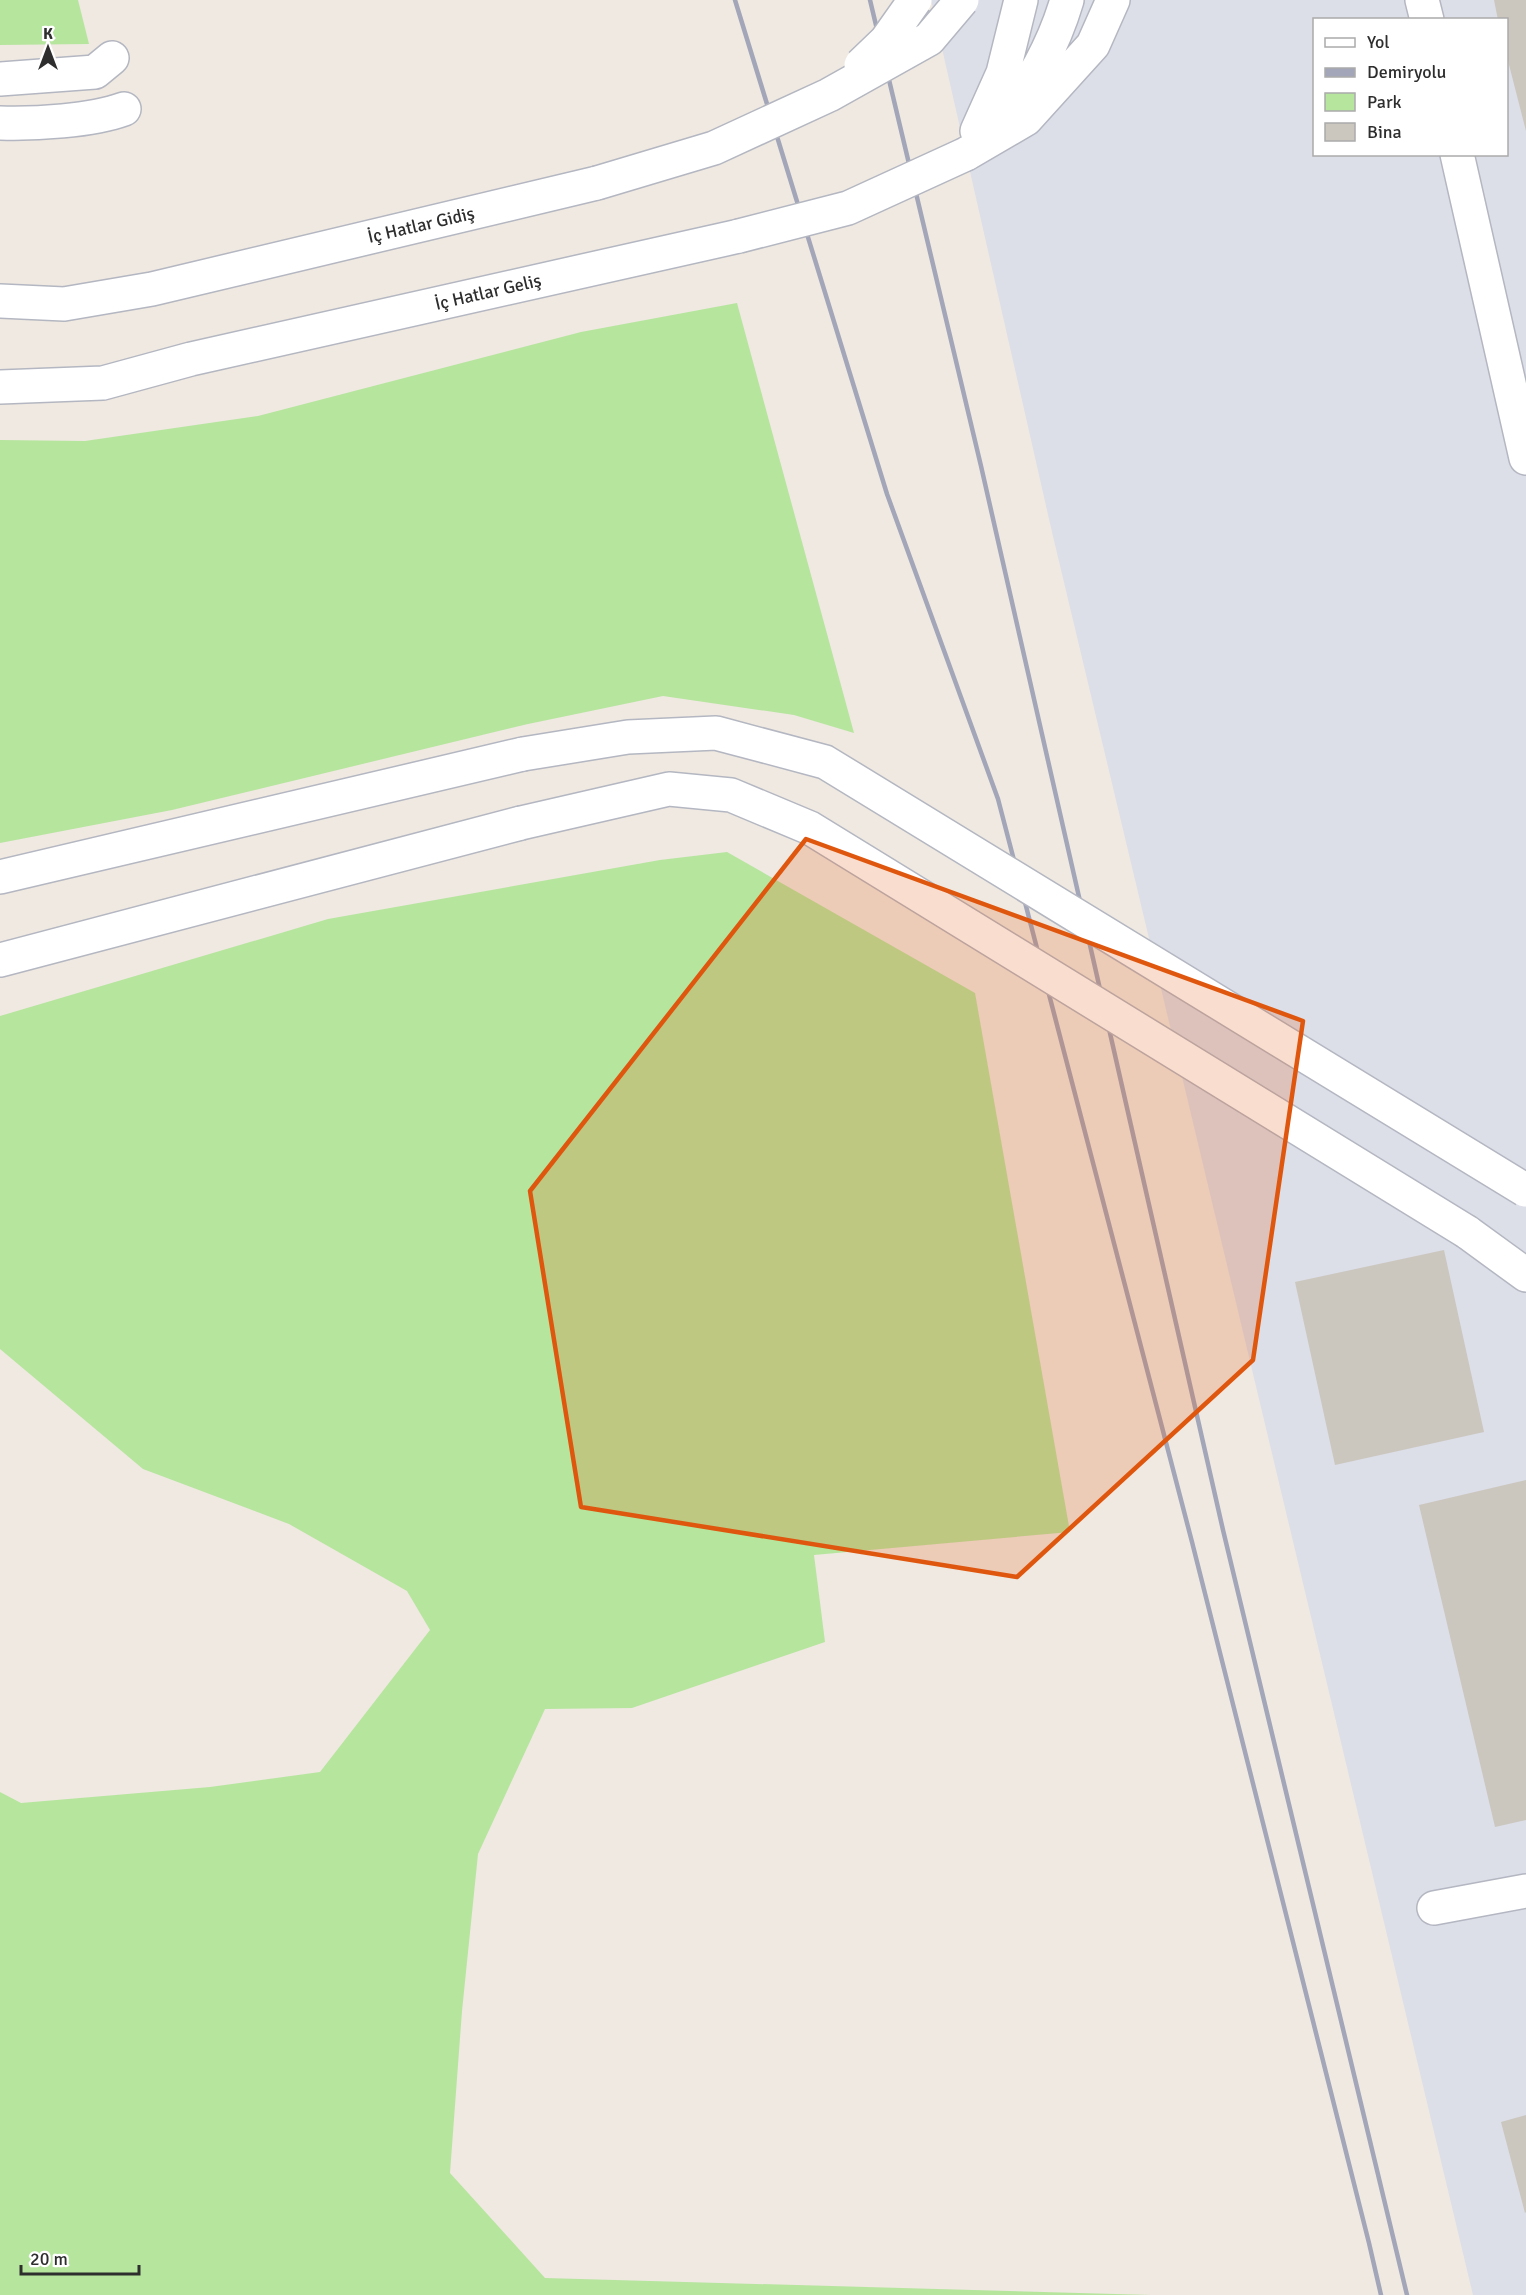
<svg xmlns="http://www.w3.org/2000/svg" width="1526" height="2295" font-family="Signika,sans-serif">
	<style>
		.airport { fill: #dcdee8; fill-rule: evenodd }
		.green { fill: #b6e59e }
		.building { fill: #cbc7bf }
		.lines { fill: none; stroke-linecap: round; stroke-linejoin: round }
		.minor-casing { stroke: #b4b7c1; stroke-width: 36 }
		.minor { stroke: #fff; stroke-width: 33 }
		.rail { stroke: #a3a6b8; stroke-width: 4.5 }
		.minor-bridge-casing { stroke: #b4b7c1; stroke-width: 36; stroke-linecap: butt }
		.minor-bridge { stroke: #fff; stroke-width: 33 }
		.marked { fill: #df570e; fill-opacity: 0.2; stroke: #df570e; stroke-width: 4.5; stroke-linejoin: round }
		.labels { text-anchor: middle; stroke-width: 4.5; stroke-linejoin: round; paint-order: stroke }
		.street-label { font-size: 18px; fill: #2e2e2e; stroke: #fff }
	</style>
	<rect width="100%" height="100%" fill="#efe9e1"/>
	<path class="airport" d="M931,0H1526V2295H1473L1052,532ZM1314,20H1506V154H1314Z"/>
	<path class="green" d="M0,0H78L89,44L0,45Z
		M737,303L854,733L794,715L663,696L528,724L172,810L0,843V440L85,441L258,416L581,332Z
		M727,852L975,993L1070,1532L814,1555L825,1642L632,1708L545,1709L478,1854L462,2011L450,2173L545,2278L1151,2295H0V1792L21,1803L210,1787L320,1772L430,1630L407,1591L289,1524L143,1469L0,1349V1016L328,919L660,860Z"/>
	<path class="building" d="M1494,0H1526V131L1506,53V20H1498Z
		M1444,1250L1484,1432L1335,1465L1295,1282Z
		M1526,1480V1820L1495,1827L1419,1505Z
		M1526,2115V2212L1525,2213L1501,2122Z"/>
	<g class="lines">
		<g class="minor-casing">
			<path id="minor" d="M1422,0L1427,20
				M0,79L95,72L112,58
				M999,121C1031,88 1054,44 1067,0
				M0,123C35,124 91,121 124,109
				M977,131L1003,73L1021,0
				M966,154L1026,119L1093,45L1113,0
				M1457,154L1526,458
				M0,301L64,304L152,289L597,183
				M0,387L103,383L191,359L739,236
				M0,877L523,754
				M0,960L521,823
				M1467,1232L1526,1275
				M1434,1908L1526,1891"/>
		</g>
		<use href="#minor" class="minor"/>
		<path class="rail" d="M735,0L887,494L998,799L1192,1542L1369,2243L1381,2295
			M870,0L981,466L1223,1530L1407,2295"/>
		<g class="minor-bridge-casing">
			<path id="minor-bridge" d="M861,65L886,41L915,0
				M597,183L714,148L829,95L929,39L962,0
				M739,236L848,208L966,154
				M523,754L628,737L716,733L825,762L1525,1190
				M521,823L669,789L731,795L810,828L1467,1232"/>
		</g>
		<use href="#minor-bridge" class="minor-bridge"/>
	</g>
	<path class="marked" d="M806,839L1303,1021L1253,1360L1017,1577L581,1507L530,1191Z"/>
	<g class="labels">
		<g class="street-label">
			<text transform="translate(421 225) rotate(-13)" y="6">İç Hatlar Gidiş</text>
			<text transform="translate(488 292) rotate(-13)" y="6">İç Hatlar Geliş</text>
		</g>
	</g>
	<rect x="1313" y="18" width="195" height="138" fill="#ffffff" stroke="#ababab" stroke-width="1.5"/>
	<rect x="1325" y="38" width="30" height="9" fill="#ffffff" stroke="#ababab" stroke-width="1.5"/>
	<text x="1367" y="48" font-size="18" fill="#2e2e2e">Yol</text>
	<rect x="1325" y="68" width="30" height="9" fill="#a3a6b8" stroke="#ababab" stroke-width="1.5"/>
	<text x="1367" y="78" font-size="18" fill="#2e2e2e">Demiryolu</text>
	<rect x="1325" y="93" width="30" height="18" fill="#b6e59e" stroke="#ababab" stroke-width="1.5"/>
	<text x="1367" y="108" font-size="18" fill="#2e2e2e">Park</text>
	<rect x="1325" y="123" width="30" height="18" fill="#cbc7bf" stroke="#ababab" stroke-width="1.5"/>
	<text x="1367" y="138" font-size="18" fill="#2e2e2e">Bina</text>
	<g transform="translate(48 48)" stroke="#ffffff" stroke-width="4.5" paint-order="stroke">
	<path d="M0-4.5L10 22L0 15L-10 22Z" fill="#2e2e2e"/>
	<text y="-9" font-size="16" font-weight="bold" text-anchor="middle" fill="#2e2e2e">K</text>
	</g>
	<path d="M21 2265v9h118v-9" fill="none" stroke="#2e2e2e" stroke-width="3"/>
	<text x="30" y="2265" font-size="18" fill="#2e2e2e" stroke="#ffffff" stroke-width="4.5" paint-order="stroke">20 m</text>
</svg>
